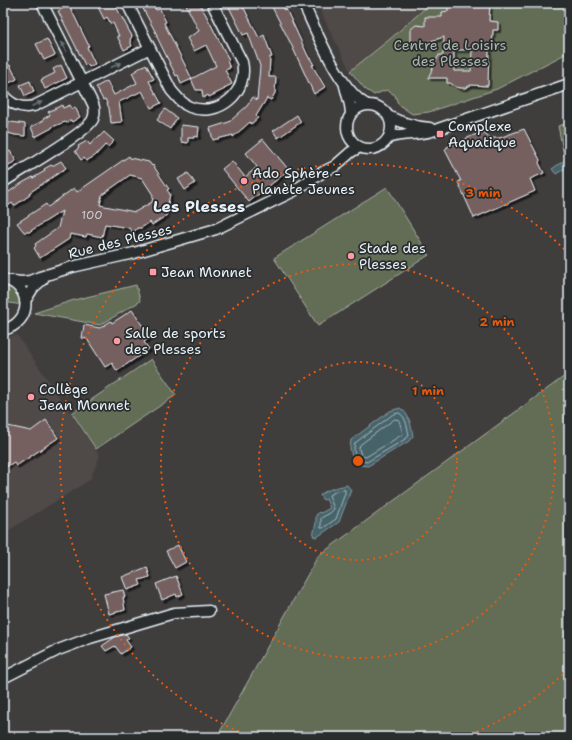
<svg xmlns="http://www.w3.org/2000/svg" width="572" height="740" font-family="'Shantell Sans',sans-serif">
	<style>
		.built { fill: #504847 }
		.green { fill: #636d54; stroke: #a6afa6 }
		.water { fill: #47636b; stroke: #879ca3 }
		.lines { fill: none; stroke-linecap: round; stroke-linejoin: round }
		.shore { stroke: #a8b8c0; stroke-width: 1 }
		.building { fill: #74615f; stroke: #e8f1f8; fill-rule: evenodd; filter: url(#shadow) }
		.minor-casing { stroke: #e8f1f8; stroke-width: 13 }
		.minor { stroke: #2a2d2e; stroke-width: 10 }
		.oneway { fill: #6c7275 }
		.ring { fill: none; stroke: #e8590c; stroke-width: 2; stroke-dasharray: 2 4 }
		.poi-dot { fill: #ff9aa2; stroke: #2a2d2e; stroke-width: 1.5 }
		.labels { text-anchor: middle; stroke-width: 3.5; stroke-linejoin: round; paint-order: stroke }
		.number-label { font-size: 12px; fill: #cbcdd2 }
		.park-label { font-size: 14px; fill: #acb6ae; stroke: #2a2d2e }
		.poi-label { font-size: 14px; fill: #e8f1f8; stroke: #2a2d2e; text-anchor: start }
		.street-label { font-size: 14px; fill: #e8f1f8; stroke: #2a2d2e }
		.quarter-label { font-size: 16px; font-weight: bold; fill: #e8f1f8; stroke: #2a2d2e }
		.centre { fill: #e8590c; stroke: #2a2d2e; stroke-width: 2 }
		.ring-label { font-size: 12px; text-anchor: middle; font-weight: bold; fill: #e8590c; stroke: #2a2d2e; stroke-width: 3.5; stroke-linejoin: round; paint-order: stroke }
	</style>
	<defs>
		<filter id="shadow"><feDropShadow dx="2.5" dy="2.5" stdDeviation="0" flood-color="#0009"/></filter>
	</defs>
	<rect width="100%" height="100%" fill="#403d3d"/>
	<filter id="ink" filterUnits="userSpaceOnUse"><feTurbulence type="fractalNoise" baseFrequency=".025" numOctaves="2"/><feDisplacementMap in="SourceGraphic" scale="8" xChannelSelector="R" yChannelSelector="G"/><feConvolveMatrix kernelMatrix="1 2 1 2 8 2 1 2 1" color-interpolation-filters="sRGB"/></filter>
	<g filter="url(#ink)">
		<path class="built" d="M316,3H431L390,39L350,71Z
			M17,335L100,456L90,480L3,534V338Z"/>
		<path class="green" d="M431,3H569V52L497,89L429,112L412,114L398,104L395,95L386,90L374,95L365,89L350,71L390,39Z
			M569,123V154L564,155L558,126Z
			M387,187L429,255L318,326L274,258Z
			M3,282L18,290L23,305L3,302Z
			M136,285L140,300L139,302L100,325L34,313L74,300Z
			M151,359L176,395L96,449L72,413Z
			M569,373V737H217L318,556Z"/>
		<path class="water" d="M569,157V166L556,174L552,169Z
			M400,408C410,414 411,426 413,436L409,441L368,466L359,465L353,461L350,448L351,440L390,411Z
			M347,485L351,490L339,522L317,537L313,536L316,523V515L320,512L321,513L330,508L326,499L323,500L320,495C327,489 338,487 347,485Z"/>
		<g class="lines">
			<path class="shore" d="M399,413C406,416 407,427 409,435L407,438L367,462C356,461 352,452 355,443L392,415Z
				M395,419L399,420L403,434L366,457L361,456L359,448L360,445Z
				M345,490V493L336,519L323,528H321V518L330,513L334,509L329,495L337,491Z"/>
		</g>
		<path class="building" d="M96,3H114L132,36L130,40L132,46L124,50L117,36H119L113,23L111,24L107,17L104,19Z
			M140,3H153L156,10L160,9L166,22L164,23L192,79L181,84L178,75L176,76L156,35H157Z
			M185,3H199L206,15L229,60L227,61L230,68L225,70L232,84L224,88L225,89L209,97L208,95L203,98L202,90H196L191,79L216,66L206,45L194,51L187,38L199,31Z
			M227,3H240L243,9L244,8L259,38L264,35L272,57H270L269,77H276L275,93L271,100L267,98L256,116L258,118L251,124L250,122L233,137V135L213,140L210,128L229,122L247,106L253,97L257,100L260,66L248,33L243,35Z
			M270,3H280L285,10L286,9L309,58H310L314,65H312L325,87L314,94L291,44Z
			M448,3H490L489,21L498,22V30H493L492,48H489L488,86L471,85L465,88H461L456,87L450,83H447V78H428L439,55H443L444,37L424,43V45L411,48V29L416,25L425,26V17H442V12L448,11ZM454,50H472L471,71H454Z
			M69,5L89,46L87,47L95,64L89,67L87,64L85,65L58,11Z
			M47,39L55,55L44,60L36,44Z
			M146,64L154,79L149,81L161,103L151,108L142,91L119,102L122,122L111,123L109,108L105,99L103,100L96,87L107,81L114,95L137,83L132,73Z
			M10,65L17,79L7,84L3,77V68Z
			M61,65L67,78L45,89L41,80L55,73L53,69Z
			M30,81L34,92L25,96L20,85Z
			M62,105L63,108L70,105L72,109L75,107L80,117L72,122L71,120L66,123L65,122L52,127V128L35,137L31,127L44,120L43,119L50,115L48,112Z
			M165,109L177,118L170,129L157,120Z
			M297,115L301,122L278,138L273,131Z
			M4,121L25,124V136L15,135L8,133L6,129L3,128Z
			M181,125L199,127L198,137L194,136V138H188V143L181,142Z
			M524,129L540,160L539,163L544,173L530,179L535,191L474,218L458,182L461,181L445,150L447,147L481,132L485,133L488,136L492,138H499Z
			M104,132L114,141L108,147L105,145L95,156L86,161L84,158L81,160L75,151L79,148L78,146L87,141L90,145L96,138L97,139Z
			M263,139L289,170L249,202L222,169L232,161L245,177L257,167L246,153Z
			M10,151L16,161L3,168V155Z
			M129,156L130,158L149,162L152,166L153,165L162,179L169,189L167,190L170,194L166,213L167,215L152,225L150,222L141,228H137L135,231L132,232L129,228L105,224L102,237L87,234L86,237L70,234L69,239L40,258L34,248L36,246L35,244L58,228L62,211L29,232H24L17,223L46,204L48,207L74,188L77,192ZM130,175L142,178L153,195L152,202L135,212L100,205L102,195Z
			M61,161L66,168L29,193L30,195L14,206L12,203L3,209V196L22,183L33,177V178L45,171L44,169L51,165L52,166Z
			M188,173L195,183L185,190L178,179Z
			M132,310L150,337L144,342L149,349L117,371L112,363L105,367L87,339L82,338L84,325L100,328L111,321L112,323Z
			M46,420L58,438L16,466L14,462L3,469V425L31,431Z
			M178,545L186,562L175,568L166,551Z
			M147,567L150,577L139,580L141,585L127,590L122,577Z
			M176,576L183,594L177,597L176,594L162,600L156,584Z
			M123,590L125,597H123L125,610L109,614L104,594Z
			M126,634L129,638L126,640L131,647L121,654L115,646L106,651L102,646L115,637Z"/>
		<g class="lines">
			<g class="minor-casing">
				<path id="minor" d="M127,3L171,90C177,97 182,104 190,107C219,118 249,92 242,62L212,3
					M303,3C317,32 339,90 367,105
					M345,86L350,105L351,113
					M3,95C12,105 21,109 34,106L150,48
					M347 127a22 22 0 1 1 44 0a22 22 0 1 1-44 0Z
					M388,116C402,123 414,127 430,128
					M388,138C406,131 419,137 438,129L569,84
					M3,182C19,171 87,133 93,119C95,114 95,109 93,104L42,3
					M3,279C33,285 33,323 3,330
					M12,281L22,282L30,281L40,277L72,267L134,253L216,229L292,192L323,172L335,166L351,152L360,147
					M25,301L33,288L43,279
					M3,678L58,650L90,638L174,613L209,611"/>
			</g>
			<use href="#minor" class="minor"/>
		</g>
		<defs><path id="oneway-solid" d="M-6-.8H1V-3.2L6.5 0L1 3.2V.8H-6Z"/></defs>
		<g class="oneway">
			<use href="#oneway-solid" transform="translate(64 47) rotate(-117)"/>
			<use href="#oneway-solid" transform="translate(116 65) rotate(-27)"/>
			<use href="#oneway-solid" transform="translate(37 104) rotate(-23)"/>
		</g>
	</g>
	<g class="ring">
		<circle cx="358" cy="461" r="99"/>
		<circle cx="358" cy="461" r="197"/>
		<path d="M567 670A296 296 0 0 1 466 736M250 736A296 296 0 1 1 567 252"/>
	</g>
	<g class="poi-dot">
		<rect x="436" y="130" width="8" height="8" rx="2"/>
		<circle cx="244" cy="181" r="4"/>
		<circle cx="351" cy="256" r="4"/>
		<rect x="149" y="268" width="8" height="8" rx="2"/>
		<circle cx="117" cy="341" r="4"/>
		<circle cx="31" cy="397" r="4"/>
	</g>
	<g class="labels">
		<g class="number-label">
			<text x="92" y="219">100</text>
		</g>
		<g class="park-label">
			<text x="450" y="50">Centre de Loisirs<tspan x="450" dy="16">des Plesses</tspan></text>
		</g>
		<g class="poi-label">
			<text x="448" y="131">Complexe<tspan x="448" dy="16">Aquatique</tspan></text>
			<text x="252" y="178">Ado Sphère -<tspan x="252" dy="16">Planète Jeunes</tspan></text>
			<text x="359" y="253">Stade des<tspan x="359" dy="16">Plesses</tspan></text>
			<text x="161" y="277">Jean Monnet</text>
			<text x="125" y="338">Salle de sports<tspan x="125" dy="16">des Plesses</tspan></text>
			<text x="39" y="394">Collège<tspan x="39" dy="16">Jean Monnet</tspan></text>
		</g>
		<g class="street-label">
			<text transform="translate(120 241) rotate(-14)" y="5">Rue des Plesses</text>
		</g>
		<g class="quarter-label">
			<text x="199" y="212">Les Plesses</text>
		</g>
	</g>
	<circle cx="358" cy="461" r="6" class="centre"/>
	<g class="ring-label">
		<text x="483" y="197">3 min</text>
		<text x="497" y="326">2 min</text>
		<text x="428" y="395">1 min</text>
	</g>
	<rect width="572" height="740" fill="none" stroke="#2a2d2e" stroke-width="16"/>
	<rect x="8" y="8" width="556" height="724" fill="none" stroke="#e8f1f8" stroke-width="1.5" filter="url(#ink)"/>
</svg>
